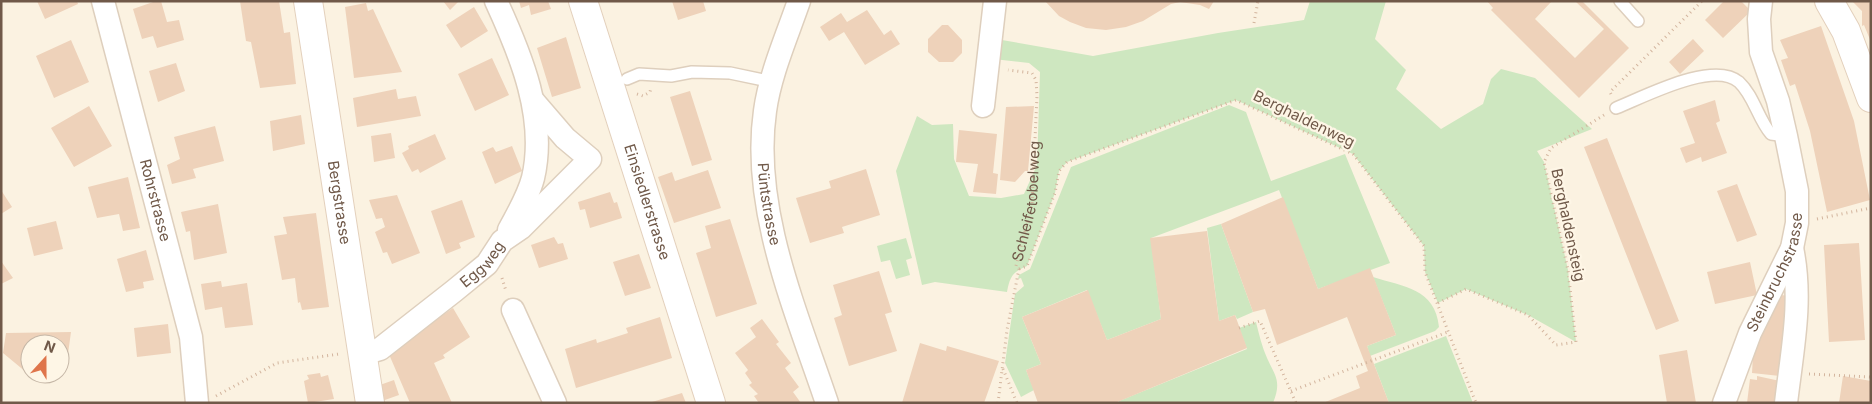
<svg xmlns="http://www.w3.org/2000/svg" width="1872" height="404" font-family="Inter,sans-serif">
	<style>
		.green { fill: #cee7c0 }
		.building { fill: #eed2ba }
		.lines { fill: none; stroke-linecap: round; stroke-linejoin: round }
		.lane-casing { stroke: #decfbd; stroke-width: 14 }
		.street-casing { stroke: #decfbd; stroke-width: 25 }
		.secondary-casing { stroke: #e3d0bc; stroke-width: 30 }
		.path { stroke: #d3b59e; stroke-width: 3; stroke-dasharray: 1 4; stroke-linecap: butt }
		.lane { stroke: #fff; stroke-width: 11 }
		.street { stroke: #fff; stroke-width: 22 }
		.secondary { stroke: #fff; stroke-width: 28 }
		.labels { text-anchor: middle; stroke-width: 4.5; stroke-linejoin: round; paint-order: stroke }
		.street-label { font-size: 15px; fill: #705949; stroke: #fef6e6 }
	</style>
	<rect width="100%" height="100%" fill="#fbf2e1"/>
	<path class="green" d="M1310,1H1386L1375,39L1406,70L1396,89L1441,129L1483,104L1491,79L1501,69L1535,78L1592,129L1537,151L1544,162L1568,270L1576,342L1528,315L1466,289L1438,303L1425,272L1424,246L1353,154L1236,100L1067,162L1059,171L1055,193L1027,266C1013,272 1010,276 1007,292L935,282L922,285L896,171L917,116L932,125L953,124L954,159L969,196L1001,198L1024,194L1037,165L1040,72L1029,63L993,59L996,39L1093,56L1218,33L1304,20Z
		M1229,105L1246,112L1271,181L1345,154L1390,263L1318,289L1279,190L1151,238L1161,319L1107,340L1087,290L1022,317L1041,364L1026,370L1034,390L1021,397L1005,363L1015,294L1024,286L1021,278L1018,279L1019,275L1030,269L1071,167Z
		M1221,224L1253,312L1237,319L1235,315L1219,321L1207,228Z
		M906,238L912,258L906,260L910,275L896,279L890,260L881,262L877,246Z
		M1373,277C1404,287 1435,288 1439,327L1435,331L1370,356L1367,346L1396,335Z
		M1256,322C1259,334 1262,347 1267,358C1275,376 1282,381 1273,403H1119V401L1247,349L1239,328Z
		M1446,336L1473,403H1389L1374,364Z"/>
	<path class="building" d="M37,1H77L78,4L45,19Z
		M156,1H161L167,22L179,20L184,40L157,48L153,36L142,39L133,9Z
		M240,1H279L284,33L290,32L296,84L260,88L251,42L246,41Z
		M443,1H459L450,10Z
		M519,1H548L551,9L531,15L529,5L521,8Z
		M672,1H703L706,11L678,20Z
		M1045,1H1214L1209,9L1200,5L1180,2L1171,4L1143,21L1126,27L1106,30L1086,28L1070,22L1059,16Z
		M1487,1H1552L1535,19L1575,58L1604,29L1575,1H1582L1629,48L1579,98L1491,10L1493,8Z
		M1724,1H1741L1751,11L1723,38L1705,20Z
		M1852,1H1868L1871,5V42L1864,25L1862,26V11Z
		M366,3L368,11L373,9L402,72L354,78L345,7Z
		M474,7L488,31L461,48L446,25Z
		M867,10L884,35L891,30L900,44L865,65L844,32L829,41L820,27L841,13L847,22Z
		M942,25H948L962,40V53L953,62H939L928,52V39Z
		M1821,26L1854,121L1870,200L1827,212L1810,131L1795,84L1790,86L1781,60L1788,58L1780,40Z
		M566,37L581,88L552,97L537,48Z
		M1693,39L1704,51L1680,74L1669,62Z
		M71,40L89,82L54,98L36,56Z
		M492,58L509,95L475,111L458,74Z
		M176,63L185,91L158,102L149,71Z
		M396,89L398,99L416,96L421,116L357,127L353,98Z
		M690,91L712,160L692,166L670,97Z
		M1715,100L1720,121L1716,123L1727,153L1702,162L1701,157L1686,163L1680,148L1695,143L1683,111Z
		M89,106L112,146L74,167L51,128Z
		M1034,106L1028,171H1025L1015,182L1000,180L1006,107Z
		M301,115L305,144L273,151L270,121Z
		M215,126L224,161L193,169L196,178L172,184L167,165L180,159L174,137Z
		M959,130L997,134L993,173L998,174L996,194L973,192L978,164L956,162Z
		M391,133L395,158L374,162L371,136Z
		M435,134L446,159L420,173L418,169L412,172L402,153L409,149L408,146Z
		M1607,138L1679,321L1656,330L1584,147Z
		M512,146L522,171L495,184L482,152L493,147L496,152Z
		M866,169L880,215L842,227L844,233L810,243L796,198L831,188L829,181Z
		M708,170L721,208L674,223L658,177L672,172L675,181Z
		M128,177L140,228L123,231L119,214L97,218L88,187Z
		M1737,184L1757,235L1737,242L1717,191Z
		M1,190L12,207L1,214Z
		M610,192L614,203L617,202L622,218L590,228L585,209L580,210L578,202Z
		M397,195L420,253L392,264L387,252L383,253L375,232L385,227L382,218L376,219L369,200Z
		M1283,197L1318,289L1370,268L1396,335L1367,346L1389,403H1323L1360,388L1356,376L1368,371L1347,317L1277,345L1265,309L1253,312L1221,224Z
		M462,200L475,237L459,243L461,248L446,254L431,211Z
		M218,204L227,253L194,260L190,231L186,232L181,212Z
		M316,213L329,307L302,310L300,302L298,303L295,278L282,280L274,236L287,234L283,217Z
		M730,219L757,304L716,317L696,253L711,248L705,226Z
		M56,221L63,249L34,256L27,228Z
		M1207,231L1219,321L1235,315L1247,348L1115,403H1038L1026,370L1041,364L1022,317L1088,290L1107,340L1161,319L1150,238Z
		M554,237L558,244L563,243L568,259L539,268L531,245Z
		M1859,243L1865,340L1829,342L1824,245Z
		M146,250L154,280L143,282L144,288L126,292L117,259Z
		M639,254L651,288L625,296L613,262Z
		M1,261L13,278L1,284Z
		M1750,262L1757,295L1715,304L1707,272Z
		M879,271L892,312L885,314L897,351L849,366L834,318L842,315L833,285Z
		M221,281L222,287L247,283L253,325L225,328L222,307L205,310L201,284Z
		M1780,295L1792,296L1781,376L1752,373L1753,355Z
		M453,308L470,337L443,355L445,358L434,363L452,403H410L388,352Z
		M660,317L672,358L576,388L565,349L596,339L597,343L628,333L626,328Z
		M762,319L779,342L776,344L791,363L785,368L799,387L793,392L801,403H759L754,396L758,394L749,385L752,383L745,373L748,370L735,353L756,337L750,328Z
		M168,324L171,353L137,357L134,328Z
		M71,332L67,361L60,366V344H30V374H49L38,382L3,353L6,333Z
		M920,343L946,351L947,346L999,361L984,403H902Z
		M1687,350L1696,403H1667L1659,355Z
		M320,373L321,377L328,375L334,399L308,403L304,381L309,379L307,375Z
		M1757,376L1780,381V403H1747L1750,379L1757,380Z
		M1843,376L1871,381V403H1839Z
		M394,380L399,395L382,401L377,386Z
		M682,393L686,403H653L652,402Z"/>
	<g class="lines">
		<g class="lane-casing">
			<path id="lane" d="M1620,1L1638,21
				M627,79L639,74L671,76L692,72L730,73L773,82
				M1616,108C1644,97 1713,60 1739,82C1754,96 1758,119 1771,134L1786,136"/>
		</g>
		<g class="street-casing">
			<g id="street">
				<path id="s2" d="M103,1L191,337L197,403"/>
				<path d="M496,1C521,55 547,118 533,178C528,197 518,213 509,230"/>
				<path id="s3" d="M799,1C787,36 770,74 765,111C751,208 796,311 827,403"/>
				<path d="M983,106L995,1"/>
				<path d="M513,310L555,403"/>
				<path id="s4" d="M363,354L380,349L454,291L487,264L502,241L521,228L590,159L565,138L534,102"/>
				<path id="s5" d="M1724,403L1750,333L1792,248L1797,223V191L1786,136L1778,101L1761,52L1759,19L1761,1"/>
				<path d="M1786,403C1792,351 1803,300 1792,248"/>
			</g>
		</g>
		<g class="secondary-casing">
			<g id="secondary">
				<path id="s6" d="M308,1L370,403"/>
				<path id="s7" d="M583,1L711,403"/>
				<path d="M1829,1L1846,31L1871,98"/>
			</g>
		</g>
		<g class="path">
			<path d="M1254,23L1258,1"/>
			<path d="M637,94L643,96L650,92L651,88"/>
			<path d="M1611,94L1610,92L1702,1"/>
			<path d="M1817,219L1871,208"/>
			<path d="M1019,269L1027,266L1055,193L1059,171L1067,162L1236,100L1353,154L1424,246L1425,272L1476,403"/>
			<path d="M502,278L506,291"/>
			<path d="M1438,303L1466,289L1528,315L1556,345L1576,342L1568,270L1544,162L1551,148L1604,115"/>
			<path d="M1239,328L1260,321L1296,403"/>
			<path d="M1003,369L1017,403"/>
			<path d="M1809,374L1871,377"/>
			<path d="M1291,391L1448,332"/>
			<path d="M216,396L277,363L339,354"/>
			<path id="s1" d="M998,403L1007,330L1019,269L1016,266L1032,204L1037,96L1036,80L1032,73L1008,70"/>
		</g>
		<use href="#lane" class="lane"/>
		<use href="#street" class="street"/>
		<use href="#secondary" class="secondary"/>
	</g>
	<g class="labels">
		<g class="street-label">
			<text transform="translate(1304 119) rotate(26)" y="5">Berghaldenweg</text>
			<text dy="5" stroke="none"><textPath href="#s2" startOffset="206">Rohrstrasse</textPath></text>
			<text dy="5" stroke="none"><textPath href="#s1" startOffset="206">Schleifetobelweg</textPath></text>
			<text dy="5" stroke="none"><textPath href="#s6" startOffset="204">Bergstrasse</textPath></text>
			<text dy="5" stroke="none"><textPath href="#s7" startOffset="211">Einsiedlerstrasse</textPath></text>
			<text dy="5" stroke="none"><textPath href="#s3" startOffset="209">Püntstrasse</textPath></text>
			<text transform="translate(1568 225) rotate(78)" y="5">Berghaldensteig</text>
			<text dy="5" stroke="none"><textPath href="#s4" startOffset="151">Eggweg</textPath></text>
			<text dy="5" stroke="none"><textPath href="#s5" startOffset="141">Steinbruchstrasse</textPath></text>
		</g>
	</g>
	<rect width="1872" height="404" fill="none" stroke="#705949" stroke-width="5"/>
	<g transform="translate(45 359) rotate(21)"><circle r="24" fill="#fef6e6" stroke="#c5b7a7"/>
	<path d="M0-4L9 19L0 12L-9 19Z" fill="#df754b"/>
	<text y="-8" font-size="14" font-weight="bold" text-anchor="middle" fill="#705949">N</text>
	</g>
</svg>
